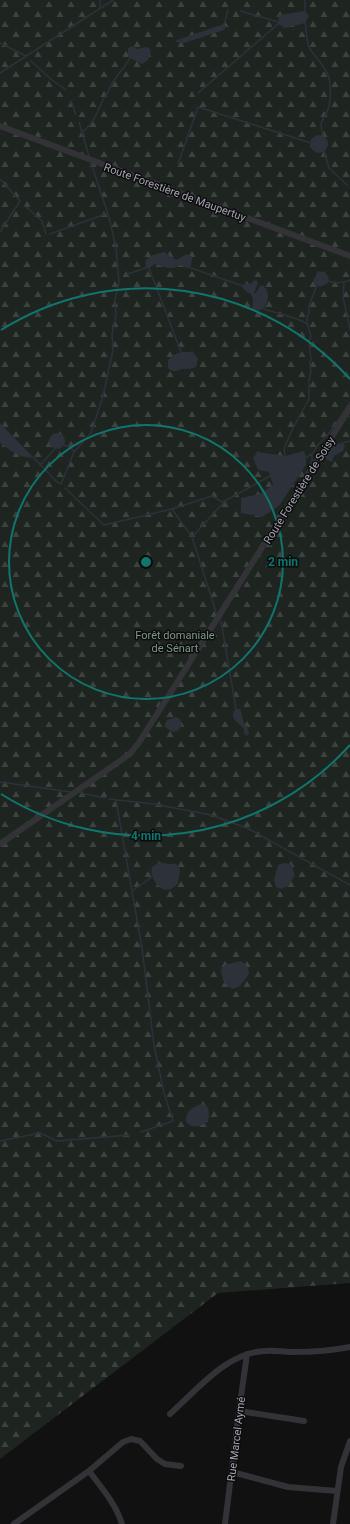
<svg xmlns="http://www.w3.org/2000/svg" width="350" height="1524" font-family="Roboto,sans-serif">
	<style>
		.forest { fill: url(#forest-firs) }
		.water { fill: #2c313a }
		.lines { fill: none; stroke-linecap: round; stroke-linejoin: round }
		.stream { stroke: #2c313a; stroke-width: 1.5 }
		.minor { stroke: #333337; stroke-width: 6 }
		.ring { fill: none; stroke: #0f766e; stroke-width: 2 }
		.labels { text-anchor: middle; stroke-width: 3; stroke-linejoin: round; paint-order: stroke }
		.street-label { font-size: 11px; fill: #a4a5b2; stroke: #0c0c0d }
		.park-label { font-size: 11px; fill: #7c9b84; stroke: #0c0c0d }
		.centre { fill: #0f766e; stroke: #0c0c0d; stroke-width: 2 }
		.ring-label { font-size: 12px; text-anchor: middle; font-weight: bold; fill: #0f766e; stroke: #0c0c0d; stroke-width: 3; stroke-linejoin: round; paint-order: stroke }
	</style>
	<defs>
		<pattern id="forest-firs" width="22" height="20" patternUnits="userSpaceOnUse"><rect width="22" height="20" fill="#1e2520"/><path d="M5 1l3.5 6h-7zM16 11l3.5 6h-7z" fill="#3c423e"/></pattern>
	</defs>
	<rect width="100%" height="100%" fill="#111112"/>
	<path class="forest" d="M0,0H350V1283L218,1293L0,1459Z"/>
	<path class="water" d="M305,11L309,16L305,23L285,28L278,24L279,15Z
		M221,25L226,26L224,30L184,43L175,42L177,40Z
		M131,46L138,49L145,47L149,48L151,52L148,60L142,64L128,57V49Z
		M310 144a9 9 0 1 1 18 0a9 9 0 1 1-18 0Z
		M164,252L176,260L187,254L192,257L191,266L187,268L180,265C171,271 165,267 155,264L149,268H146C143,255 155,255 164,252Z
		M318,271L326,273L329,279L328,283L320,287L315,284L313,281Z
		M254,280L257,281L258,283L254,293H256L260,286L263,285C271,294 268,300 264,309L256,311L252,309L253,298L250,293H248L242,287L245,283L251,284Z
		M181,352H192L198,358L196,367C192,369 188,369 183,369C177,370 174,374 168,368V360L173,355Z
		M0,423L33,457C21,460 9,449 0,443Z
		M49 441a8 8 0 1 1 16 0a8 8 0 1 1-16 0Z
		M343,443L345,446L343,451L334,456L332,462L326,459V455L333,444Z
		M304,451L306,457V465L279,506L262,517L241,513V498L260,494L273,485L269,472L258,470L253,458L258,452L285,456Z
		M236,709H240C242,713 242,716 243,720C244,724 248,727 249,733L247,736L244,733V729L234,719L233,712Z
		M176,717L180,719L182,726L177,731L172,732L164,726L167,720Z
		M160,862L169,864H176L180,870L178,884L171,889L164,890C155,884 150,877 152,867Z
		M284,863L291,864L295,875L288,886L281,889L276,887L274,880L278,865Z
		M241,961C246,964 249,968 249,974L240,986L233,989C223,984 222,980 221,969L225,965Z
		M203,1104L208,1108L209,1114L208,1122C199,1126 194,1130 186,1122C185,1111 193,1106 203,1104Z"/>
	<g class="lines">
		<path class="stream" d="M100,9V0
			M241,11L278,22
			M305,12V0
			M305,22C307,30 306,40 309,47C313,56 328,68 329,78C331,86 331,101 328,109C324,121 318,119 323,135
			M224,25L228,10
			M0,43L26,56
			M31,61L52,80L66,90
			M0,73L113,0
			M198,93L278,24
			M71,101L76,115
			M79,122L89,156
			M82,132C90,127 97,115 100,106C103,101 103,97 108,93C110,81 124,70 130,58
			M324,151L329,168L347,185
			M178,164L198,107L311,143
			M0,179L20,201L0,232
			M25,206L42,221L46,234
			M50,234L108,213
			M188,267L243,286
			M149,268L181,352
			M127,274L146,268
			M350,280L344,282L343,297L350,329
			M329,281L335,283L344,282
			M264,309C278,314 293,316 306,323
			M343,443L350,441
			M64,445L71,448L74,452
			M285,456L284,449L292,430L309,399V381L311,371L310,363L311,359L309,342L311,336L307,323V318L309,312V306L317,285
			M33,457L56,481L61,484L74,452L91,433L103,396L113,350L112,334L116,316L115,299L119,283L116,248L109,217L91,163
			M305,458L312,454L318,445L331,431L350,402
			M40,465L55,449
			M310,465L312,460V454
			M65,488L104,525L172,509L192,537L217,615
			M172,509L212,496L224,503
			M192,537L225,501L272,475
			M221,621L236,709
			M0,782L71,792
			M80,793L105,798
			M109,799L154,804L211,815L249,829L350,885
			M116,800L142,948L154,1045L164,1093L173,1121L141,1132
			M132,891L152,877
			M0,1141L40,1133L57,1141L129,1135"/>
		<path class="minor" d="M0,126L350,256
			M0,844L130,754L140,741L350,408
			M239,1411L304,1421
			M170,1414C197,1390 227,1352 265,1351C274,1350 283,1352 292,1352C312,1352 331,1351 350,1347
			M89,1471C101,1487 116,1504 122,1524
			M232,1472L288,1487L337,1491
			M14,1524L89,1471L123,1442L131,1439L140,1441L157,1459L165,1464L181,1466
			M225,1524L239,1411L247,1354
			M333,1524L341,1467L350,1441"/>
	</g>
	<g class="ring">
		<circle cx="146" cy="562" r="137"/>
		<path d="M350 745A274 274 0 0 1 1 794M1 330A274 274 0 0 1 350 379"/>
	</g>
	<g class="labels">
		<g class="street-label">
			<text transform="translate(175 192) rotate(20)" y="4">Route Forestière de Maupertuy</text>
			<text transform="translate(299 490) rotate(-58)" y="4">Route Forestière de Soisy</text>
			<text transform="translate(236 1439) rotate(-83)" y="4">Rue Marcel Aymé</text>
		</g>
		<g class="park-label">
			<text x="175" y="639">Forêt domaniale<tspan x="175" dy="13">de Sénart</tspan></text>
		</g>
	</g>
	<circle cx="146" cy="562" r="6" class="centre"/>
	<g class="ring-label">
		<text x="283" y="566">2 min</text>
		<text x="146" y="840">4 min</text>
	</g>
</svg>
